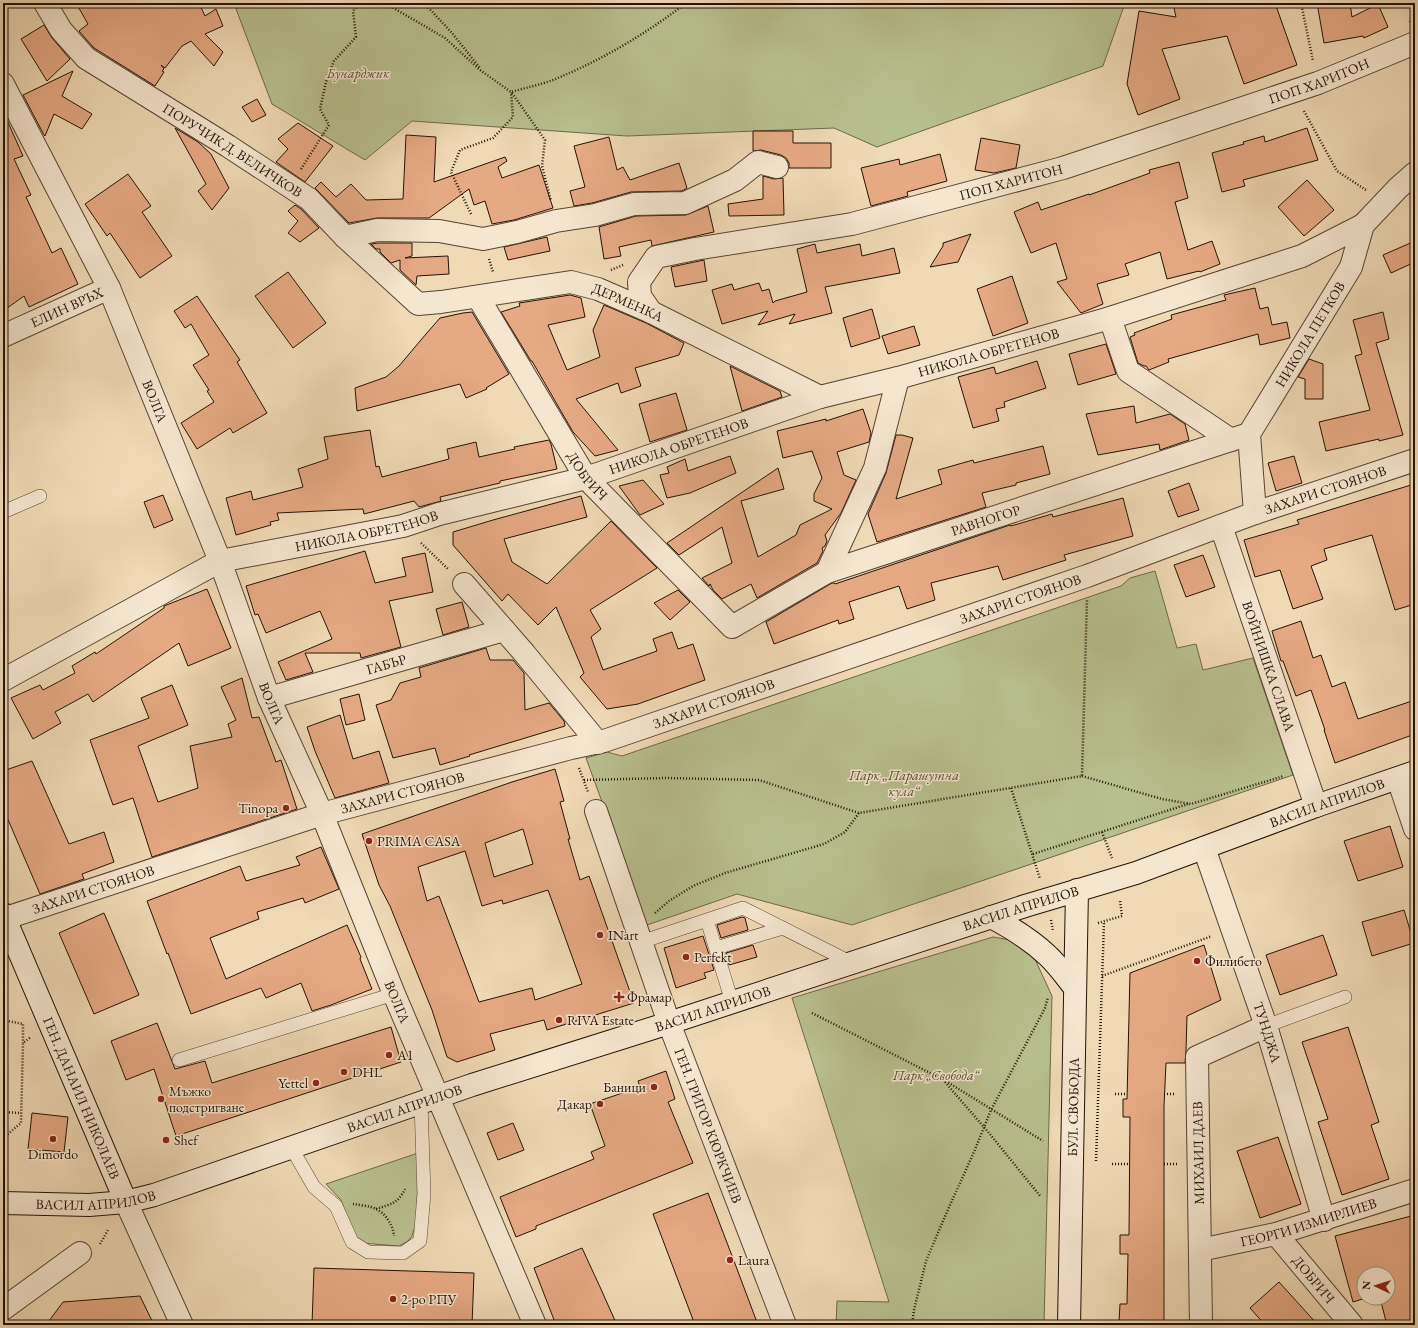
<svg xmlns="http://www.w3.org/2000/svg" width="1418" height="1328" font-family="'EB Garamond',serif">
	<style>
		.green { fill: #b8bf8e; stroke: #6e684a }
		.building { fill: #e5a984; stroke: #241206; fill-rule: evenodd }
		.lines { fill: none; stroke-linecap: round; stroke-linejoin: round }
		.lane-casing { stroke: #574432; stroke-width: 14 }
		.street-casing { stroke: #574432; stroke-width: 24 }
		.secondary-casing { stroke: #241206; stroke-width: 24 }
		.path { stroke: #241206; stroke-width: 2.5; stroke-dasharray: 1 2; stroke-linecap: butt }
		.lane { stroke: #f5e6cf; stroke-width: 13 }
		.street { stroke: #f5e6cf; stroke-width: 22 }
		.secondary { stroke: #f5e6cf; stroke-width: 22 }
		.poi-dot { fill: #8f2418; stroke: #f5e6cf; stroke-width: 1.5 }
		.labels { text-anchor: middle; stroke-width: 3; stroke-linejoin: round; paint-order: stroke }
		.park-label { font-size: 14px; font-style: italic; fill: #584f36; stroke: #f5e6cf }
		.street-label { font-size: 14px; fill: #241206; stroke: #f5e6cf }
		.poi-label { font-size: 14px; fill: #241206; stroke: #f5e6cf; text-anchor: start }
	</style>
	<rect width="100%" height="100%" fill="#f0d9b5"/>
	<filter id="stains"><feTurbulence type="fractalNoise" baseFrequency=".005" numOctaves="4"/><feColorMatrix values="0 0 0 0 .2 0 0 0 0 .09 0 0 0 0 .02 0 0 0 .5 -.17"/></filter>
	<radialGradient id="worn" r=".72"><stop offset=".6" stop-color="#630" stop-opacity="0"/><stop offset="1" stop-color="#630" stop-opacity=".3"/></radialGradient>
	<path class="green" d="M243,3H1125L1103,66L877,147L834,128L627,136L412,121L365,160L272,104L236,9Z
		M1155,571L1177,648L1196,644L1203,670L1253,658L1293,775L852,925L737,894L647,925L586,758L607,752L622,756L1121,586L1130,578Z
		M993,937L1011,940L1034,957L1052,996L1044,1325H836L837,1301L889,1302L792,998Z
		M418,1153L417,1219L412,1236L408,1241L399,1246L361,1243L356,1240L341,1200L326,1184Z"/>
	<path class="building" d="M76,3H199L205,16L216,9L223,26L205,34L223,52L214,66L191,41L182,46L165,68L161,65L164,69L162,71L164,72L155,86L94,48L79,31L88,24Z
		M1173,3H1275L1297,65L1244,84L1227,36L1162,49L1180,99L1138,115L1127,84L1139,11L1176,17Z
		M1317,3H1350L1352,17L1378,4L1388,27L1364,38L1363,36L1324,43Z
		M44,25L52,38L70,59L47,81L21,39Z
		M73,71L62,96L92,114L82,129L54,114L45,136L44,135L23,95Z
		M257,99L266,115L252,122L242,107Z
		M3,111L23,156L14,159L31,195L26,197L52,253L61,248L78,284L29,307L24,296L3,311Z
		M298,123L333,146L305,182L276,162L288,149L278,139Z
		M175,128L198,142L211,154L229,188L212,210L198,191L206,184Z
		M1307,128L1318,160L1243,180L1245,186L1222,192L1212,153L1244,144L1243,142L1264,136L1265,142Z
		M753,131H793V143H831V168H789V163L786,158L781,155L761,150L753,151Z
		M406,135L436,137L434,182L505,157L507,161L498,167L502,178L539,165L553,208L514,220L492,224L485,201L474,205L469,189L429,218H377L349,223L315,188L321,182L336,197L351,184L366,200L403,199Z
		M609,137L617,170L623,167L630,180L679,163L687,188L682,191L631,192L592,203L574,206L570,191L585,187L574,146Z
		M981,138L1020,145L1016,168L994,173L975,170Z
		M940,154L947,181L907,192L908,196L871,206L861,168L899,159L900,165Z
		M1179,162L1188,198L1175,202L1188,250L1212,241L1220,264L1200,272L1199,271L1167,279L1160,252L1125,264L1129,275L1097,284L1103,304L1081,313L1057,282L1067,279L1056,243L1031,253L1014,212L1038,202L1041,210L1089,194V195L1150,173L1149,170Z
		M128,174L151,206L142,212L172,256L140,278L110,233L107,236L85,204Z
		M763,176L774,179L783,178L784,215L729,216L728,204L763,199Z
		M1307,180L1334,210L1304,236L1278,207Z
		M295,205L301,209L319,228L300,242L288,233L298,221L288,211Z
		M708,206L714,232L652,246L651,240L619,247L621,256L604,259L599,227L636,216L686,215Z
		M971,234L958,262L930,267L943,246V243Z
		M547,237L550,251L508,260L504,247Z
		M1415,241V262L1391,273L1383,255Z
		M378,243H412V256L405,258L448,256L449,274L417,276L416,285L400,270V260L391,263L380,252V249H376L371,244Z
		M815,244L817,253L860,244L862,256L894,248L900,273L825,287L832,313L789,324L795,314L758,325L768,311L722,324L712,290L732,284L734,290L759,283L762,291L769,289L773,303L775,301L807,292L797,249Z
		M704,260L707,281L675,287L671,267Z
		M288,272L326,323L293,348L255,296Z
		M1012,276L1028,323L993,336L977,289Z
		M1255,288L1260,309L1268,307L1272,325L1287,322L1290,338L1260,345L1258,334L1168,359L1169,362L1149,370L1146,366H1144L1138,363L1130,337L1135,335L1134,333L1172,319L1171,315L1226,300L1224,295Z
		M570,295L581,298L585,317L548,325L567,370L600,357L593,330L604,305L646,323L684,343L679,355L635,368L641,386L621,393L618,383L576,399L618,450L595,456L573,432L532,361H531L501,312L520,306L519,303Z
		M197,296L240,360L237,362L267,413L233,433L230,428L197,449L181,423L214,402L207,391L209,390L193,365L209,355L191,324L185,328L174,311Z
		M872,309L880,338L851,347L843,318Z
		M472,312L509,374L486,388L487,389L466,398L460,384L357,411L355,388L386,377L399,366L426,334L440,318L463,313Z
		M1383,312L1389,339L1376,343L1403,435L1379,441V439L1326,451L1319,422L1370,410L1355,356L1362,354L1353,320Z
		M914,326L920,345L888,354L882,336Z
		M1106,344L1116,374L1078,385L1069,354Z
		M1309,359L1323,364V399H1305V379L1298,377Z
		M1037,361L1046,388L1004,402L1005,407L996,409L999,421L973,428L958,377L994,367L996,374Z
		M730,366L780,391L782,397L742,411Z
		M676,393L687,430L650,442L639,404Z
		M1134,406L1136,423L1170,414L1185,424L1189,440L1160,450L1159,444L1098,455L1086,414Z
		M863,409L871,433L869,442L837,452L844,475L856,480L841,513L825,535L827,541L825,546L822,548L823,551L817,563L757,598L751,584L722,599L713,590L710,584L709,586L702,578L732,563L722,527L679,555L667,543L778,468L784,489L741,501L758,557L796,535L800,525L832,509L814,501V494L822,478L812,451L783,458L777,431L826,419V421Z
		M370,430L376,467L379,466L382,477L449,459L447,449L476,442L479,457L515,449L514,447L549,440L551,444L557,469L500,481V483L440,497L441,501L419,507L414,501L364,514L363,509L277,513L279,520L270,522L271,525L236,535L226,498L251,491L253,500L303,487L298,469L328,459L324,437Z
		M896,435H902L913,438L896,499L942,484L938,470L973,460L974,463L1043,446L1050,474L1016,483V485L982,493L986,507L877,542L868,514L886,473Z
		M730,456L736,473L690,493L667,498L660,475L669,473L667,467L685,459L688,471Z
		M1294,456L1302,483L1276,491L1268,463Z
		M643,480L664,504L640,515L619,486Z
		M1189,483L1199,510L1178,517L1168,491Z
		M1411,485L1415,498V604L1395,610L1372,535L1324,549L1327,560L1311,566L1323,599L1293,609L1280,570L1255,577L1244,540L1299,524L1297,520Z
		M163,495L173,520L154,528L144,502Z
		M581,496L587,517L504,539L512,562L547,584L611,521L657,568L590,610L601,629L591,637L603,670L657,651L653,639L672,632L678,649L693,644L705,680L638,704L607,709L580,677L584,673L556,607L538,625L508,594L502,601L453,545V532L493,520Z
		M1123,498L1133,536L1064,555L1066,560L1003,580L998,566L931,583L935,600L907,609L899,586L849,602L854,619L839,624L838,620L774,644L766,622L832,583H834L835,584L1010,525L1011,526L1052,514L1053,517Z
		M365,551L375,583L406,576L402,558L425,553L433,592L389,601L401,647L361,658L360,653H305L313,672L286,680L278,662L332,639L320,611L266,633L258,614L255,615L246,586Z
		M1203,555L1215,587L1186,597L1174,565Z
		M207,589L231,648L188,666L179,643L93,702L88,694L55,712L61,723L33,739L11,698L40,685L43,690L75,673L72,666L95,652L96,654L164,608V606Z
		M678,590L690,602L670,620L654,603Z
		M462,602L469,627L443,635L436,609Z
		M1301,621L1313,658L1321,655L1332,687L1345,682L1358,719L1415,700V734L1335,763L1324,730H1325L1311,690L1296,696L1283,661H1281L1272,631Z
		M486,648L490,660H513L524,673L525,710L549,703L564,721L565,726L469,755L470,756L440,765L435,748L393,758L376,705L391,700L400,683L421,677L419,668Z
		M242,678L252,718L259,717L276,762L281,760L297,809L152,857L133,798L113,805L90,740L149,718L141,698L172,685L188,725L138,746L158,802L198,788L190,746L232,737L228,724L236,720L221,687Z
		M359,694L365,720L346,725L340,699Z
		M340,715L353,759L379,751L389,783L335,798L315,751L307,727Z
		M32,761L69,844L104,832L114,862L82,874L84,879L40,894L3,808V771Z
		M555,769L564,801L560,802L570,839H568L580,880L589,876L634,1003L547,1030L544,1020L490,1034L495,1050L457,1062L447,1057L432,1010L390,906L379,885L362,834L512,782ZM523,829L533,864L494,877L485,843ZM465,851L482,906L502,900L503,904L548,890L582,984L535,1000L532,988L479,1002L439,896L427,901L418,867Z
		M1390,826L1403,867L1358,881L1344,841Z
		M321,847L339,889L305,903L303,898L257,912L259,919L210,938L226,979L347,925L361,957L360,959L372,989L331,1005L312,1011L301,983L266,998L261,988L191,1014L168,953L167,954L147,901L240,866L246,881L300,865L296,857Z
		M1404,910L1414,943L1372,956L1362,922Z
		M104,913L139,995L94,1014L59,933Z
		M742,917L745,918L748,930L721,938L717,925Z
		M1323,935L1337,975L1280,995L1266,955Z
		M703,936L714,970L704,973L706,978L676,988L664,948Z
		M753,945L757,957L729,965L726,953Z
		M1204,945L1221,1000L1187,1016L1186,1051L1185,1063H1166L1164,1106V1325H1127V1322H1119L1120,1304H1127L1128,1254H1120V1235H1129L1130,1117H1123V1099H1127L1130,973Z
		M157,1023L175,1069L205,1061L212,1083L391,1027L401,1062L176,1136L154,1069L126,1080L111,1041Z
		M1348,1027L1379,1122L1371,1125L1389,1179L1342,1195L1318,1122L1328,1119L1302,1042Z
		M666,1071L675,1099L668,1102L693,1163L536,1226V1229L516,1237L500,1197L594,1159L591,1152L605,1146L590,1104L640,1087L638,1081Z
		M32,1113L68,1117L64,1152L28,1149Z
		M513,1123L524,1150L498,1160L487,1133Z
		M1278,1137L1301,1204L1260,1218L1237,1151Z
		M708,1193L734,1261L758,1325H695L653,1214Z
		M1415,1215V1321L1399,1325H1387L1380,1298H1388V1274H1364V1298H1366L1353,1302L1335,1236Z
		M582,1248L600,1287L617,1325H556L534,1268Z
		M314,1268L474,1273L472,1325H312Z
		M1279,1282L1318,1325H1265L1250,1308Z
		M140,1296L154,1325H46L63,1302Z"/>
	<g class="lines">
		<g class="lane-casing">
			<path id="lane" d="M3,512L40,496
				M707,920L732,1002
				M641,942L743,908L852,963
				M716,948L783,928
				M1266,1026L1345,997
				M179,1060L394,994
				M291,1147L314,1187L336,1206L352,1242L368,1252L403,1253L420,1241L424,1194L421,1103"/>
		</g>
		<g class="street-casing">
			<g id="street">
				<path id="s1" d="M45,3L61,30L86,58L228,146L309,199L345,237L418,304L441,302L571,282L598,289L651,312L820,397"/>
				<path id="s2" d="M3,84L109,288L220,561L269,698L322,814L394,994L535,1325"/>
				<path d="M345,237L377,230L439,231L483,239L517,232L556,221L595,215L634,204L685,203L735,180L758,162L777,167"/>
				<path id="s3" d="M478,297L586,478L732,627L827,572L1249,434"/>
				<path id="s4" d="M651,312L640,296L639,282L656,257L695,249L852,224L1063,168L1318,83L1415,43"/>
				<path d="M1110,318L1128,371L1231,440"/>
				<path id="s5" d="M3,336L109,288"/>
				<path id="s6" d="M1255,513L1249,434L1351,267L1363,225L1398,188L1415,173"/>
				<path id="s7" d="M1221,526L1316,806"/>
				<path d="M827,572L875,468L898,378"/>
				<path d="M464,584L525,654L598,743"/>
				<path id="s8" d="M3,680L220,561L403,526L439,514L586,478L820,397L898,378L1110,318L1302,256L1363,225"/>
				<path id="s9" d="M269,698L504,630"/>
				<path d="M1398,779L1415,829"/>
				<path id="s10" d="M596,811L669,1023L785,1325"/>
				<path id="s11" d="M1204,848L1266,1026L1324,1220"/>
				<path id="s12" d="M3,919L322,814L571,748L604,741L1087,576L1255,513L1415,460"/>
				<path d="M126,1202L182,1325"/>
				<path id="s13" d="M1276,1234L1352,1325"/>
				<path id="s14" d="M1200,1250L1276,1234L1415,1190"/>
				<path d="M3,1309L80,1253"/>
				<path d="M1201,1325L1197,1057L1266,1026"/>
			</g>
		</g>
		<g class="secondary-casing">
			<g id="secondary">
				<path id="s15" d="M3,914L126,1202"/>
				<path d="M991,917C1010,927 1031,940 1047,955C1058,965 1066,977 1075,988"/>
				<path id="s16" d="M3,1203L89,1205L126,1202L154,1195L472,1085L669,1023L1025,906L1136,873L1316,806L1415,772"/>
				<path id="s17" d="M1069,1325L1077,890"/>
			</g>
		</g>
		<path class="path" d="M385,3L445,38L480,70L511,92C525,88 539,85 553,80C600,61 646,34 686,3
			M424,3L452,33L480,68
			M1301,3L1313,61
			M1410,22L1415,3
			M512,93L545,140L542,166L551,201
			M1304,111L1337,171L1366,190
			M301,169L329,125L320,109L326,82L334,61L356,37L353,11L360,3
			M471,214L451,172L460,150L493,138L513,117L511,92
			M489,259L493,272
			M611,270L623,265
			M421,543L449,570
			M579,768L588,792
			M1082,776L1162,799L1191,804L1284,776
			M584,780L666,778L759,780L859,813L1082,776L1087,599
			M1011,788L1040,879
			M1102,832L1112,858
			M1033,854L1188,804
			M655,913L669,901L693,886L725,873L824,844L845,832L859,813
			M1051,920L1053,931
			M1098,923L1122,916L1120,900
			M1102,976L1212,936
			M812,1013L944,1080L1043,1141
			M3,1020L23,1024V1043
			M945,1082L989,1133L1041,1197
			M1115,1094H1127
			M1164,1094H1176
			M3,1112L21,1113
			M3,1138L21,1123L23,1043L31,1037
			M1096,1161L1104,922
			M1112,1164H1130
			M1164,1164H1178
			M353,1204C360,1205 370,1206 376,1209C386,1214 393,1225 394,1236
			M376,1209C392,1204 398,1203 405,1189
			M100,1244L108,1230
			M912,1325L914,1310L926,1261L946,1214L974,1152L991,1110L1045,1008L1048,997"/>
		<use href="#lane" class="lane"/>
		<use href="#street" class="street"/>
		<use href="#secondary" class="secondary"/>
	</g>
	<g class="poi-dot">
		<circle cx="286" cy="808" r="4"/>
		<circle cx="369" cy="841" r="4"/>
		<circle cx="600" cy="935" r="4"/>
		<circle cx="686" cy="957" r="4"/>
		<circle cx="1197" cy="961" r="4"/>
		<path d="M617 991h4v4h4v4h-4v4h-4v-4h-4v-4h4z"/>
		<circle cx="559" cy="1020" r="4"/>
		<circle cx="389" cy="1055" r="4"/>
		<circle cx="344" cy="1072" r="4"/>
		<circle cx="316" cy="1083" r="4"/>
		<circle cx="654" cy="1087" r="4"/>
		<circle cx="161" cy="1099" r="4"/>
		<circle cx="600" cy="1104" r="4"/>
		<circle cx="53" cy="1139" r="4"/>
		<circle cx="166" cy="1140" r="4"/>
		<circle cx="730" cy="1260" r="4"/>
		<circle cx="393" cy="1299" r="4"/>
	</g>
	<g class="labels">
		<g class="park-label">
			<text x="358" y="78">Бунарджик</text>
			<text x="904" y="780">Парк „Парашутна<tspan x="904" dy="16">кула“</tspan></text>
			<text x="936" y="1080">Парк „Свобода“</text>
		</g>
		<g class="street-label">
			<text dy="5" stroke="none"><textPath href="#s4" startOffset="751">ПОП ХАРИТОН</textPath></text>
			<text dy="5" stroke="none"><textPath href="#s1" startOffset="242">ПОРУЧИК Д. ВЕЛИЧКОВ</textPath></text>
			<text dy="5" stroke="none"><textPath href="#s4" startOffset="427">ПОП ХАРИТОН</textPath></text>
			<text dy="5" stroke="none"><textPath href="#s1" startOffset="699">ДЕРМЕНКА</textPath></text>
			<text dy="5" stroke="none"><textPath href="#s5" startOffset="70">ЕЛИН ВРЪХ</textPath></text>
			<text dy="5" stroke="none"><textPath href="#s6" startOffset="196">НИКОЛА ПЕТКОВ</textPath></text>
			<text dy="5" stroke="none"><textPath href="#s8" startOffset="1045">НИКОЛА ОБРЕТЕНОВ</textPath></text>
			<text dy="5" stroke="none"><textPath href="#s2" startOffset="352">ВОЛГА</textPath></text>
			<text dy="5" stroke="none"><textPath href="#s8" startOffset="721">НИКОЛА ОБРЕТЕНОВ</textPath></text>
			<text dy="5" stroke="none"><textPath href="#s3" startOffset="210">ДОБРИЧ</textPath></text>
			<text dy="5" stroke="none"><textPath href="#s12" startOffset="1391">ЗАХАРИ СТОЯНОВ</textPath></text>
			<text dy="5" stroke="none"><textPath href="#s3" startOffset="696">РАВНОГОР</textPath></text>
			<text dy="5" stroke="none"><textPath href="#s8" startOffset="397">НИКОЛА ОБРЕТЕНОВ</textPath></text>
			<text dy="5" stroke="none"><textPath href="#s12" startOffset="1067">ЗАХАРИ СТОЯНОВ</textPath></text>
			<text dy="5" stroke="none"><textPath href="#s9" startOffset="122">ГАБЪР</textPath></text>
			<text dy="5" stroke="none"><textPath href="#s7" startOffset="148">ВОЙНИШКА СЛАВА</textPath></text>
			<text dy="5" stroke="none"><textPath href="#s2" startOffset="676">ВОЛГА</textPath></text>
			<text dy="5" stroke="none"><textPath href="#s12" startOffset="743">ЗАХАРИ СТОЯНОВ</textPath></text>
			<text dy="5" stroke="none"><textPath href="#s12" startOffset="419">ЗАХАРИ СТОЯНОВ</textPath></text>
			<text dy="5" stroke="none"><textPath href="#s16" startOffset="1389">ВАСИЛ АПРИЛОВ</textPath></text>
			<text dy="5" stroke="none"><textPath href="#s12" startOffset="95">ЗАХАРИ СТОЯНОВ</textPath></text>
			<text dy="5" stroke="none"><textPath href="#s16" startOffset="1065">ВАСИЛ АПРИЛОВ</textPath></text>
			<text dy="5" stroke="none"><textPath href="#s2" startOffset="1000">ВОЛГА</textPath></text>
			<text dy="5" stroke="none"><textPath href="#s16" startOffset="741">ВАСИЛ АПРИЛОВ</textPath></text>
			<text dy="5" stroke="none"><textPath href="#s11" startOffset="195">ТУНДЖА</textPath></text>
			<text dy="5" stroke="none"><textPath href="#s15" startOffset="200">ГЕН. ДАНАИЛ НИКОЛАЕВ</textPath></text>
			<text dy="5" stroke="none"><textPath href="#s17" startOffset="218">БУЛ. СВОБОДА</textPath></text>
			<text dy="5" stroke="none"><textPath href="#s16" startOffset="417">ВАСИЛ АПРИЛОВ</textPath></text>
			<text dy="5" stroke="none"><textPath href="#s10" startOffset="334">ГЕН. ГРИГОР КЮРКЧИЕВ</textPath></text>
			<text transform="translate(1198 1153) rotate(-91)" y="5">МИХАИЛ ДАЕВ</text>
			<text dy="5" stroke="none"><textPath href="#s16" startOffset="93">ВАСИЛ АПРИЛОВ</textPath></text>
			<text dy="5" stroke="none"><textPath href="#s14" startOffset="112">ГЕОРГИ ИЗМИРЛИЕВ</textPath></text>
			<text dy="5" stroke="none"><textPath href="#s13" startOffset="59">ДОБРИЧ</textPath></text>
		</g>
		<g class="poi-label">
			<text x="278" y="813" text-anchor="end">Tinopa</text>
			<text x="377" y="846">PRIMA CASA</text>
			<text x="608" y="940">INart</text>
			<text x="694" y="962">Perfekt</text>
			<text x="1205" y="966">Филибето</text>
			<text x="627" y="1002">Фрамар</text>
			<text x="567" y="1025">RIVA Estate</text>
			<text x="397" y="1060">A1</text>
			<text x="352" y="1077">DHL</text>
			<text x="308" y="1088" text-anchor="end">Yettel</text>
			<text x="646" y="1092" text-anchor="end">Баници</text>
			<text x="169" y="1096">Мъжко<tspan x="169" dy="16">подстригване</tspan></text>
			<text x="592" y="1109" text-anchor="end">Дакар</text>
			<text x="174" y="1145">Shef</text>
			<text x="53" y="1159" text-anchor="middle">Dimordo</text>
			<text x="738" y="1265">Laura</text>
			<text x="401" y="1304">2-ро РПУ</text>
		</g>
	</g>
	<rect width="1418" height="1328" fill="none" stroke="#f0d9b5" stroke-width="16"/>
	<rect x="4" y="4" width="1410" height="1320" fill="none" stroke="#241206" stroke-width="2"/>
	<rect x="8" y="8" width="1402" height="1312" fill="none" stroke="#241206"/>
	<g transform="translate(1376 1286) rotate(274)"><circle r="19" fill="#f5e6cf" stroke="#a1917f"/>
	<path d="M0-3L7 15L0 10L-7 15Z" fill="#8f2418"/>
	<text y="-6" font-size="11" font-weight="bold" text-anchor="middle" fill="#241206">N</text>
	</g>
	<rect width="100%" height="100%" filter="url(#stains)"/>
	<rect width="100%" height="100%" fill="url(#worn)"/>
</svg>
